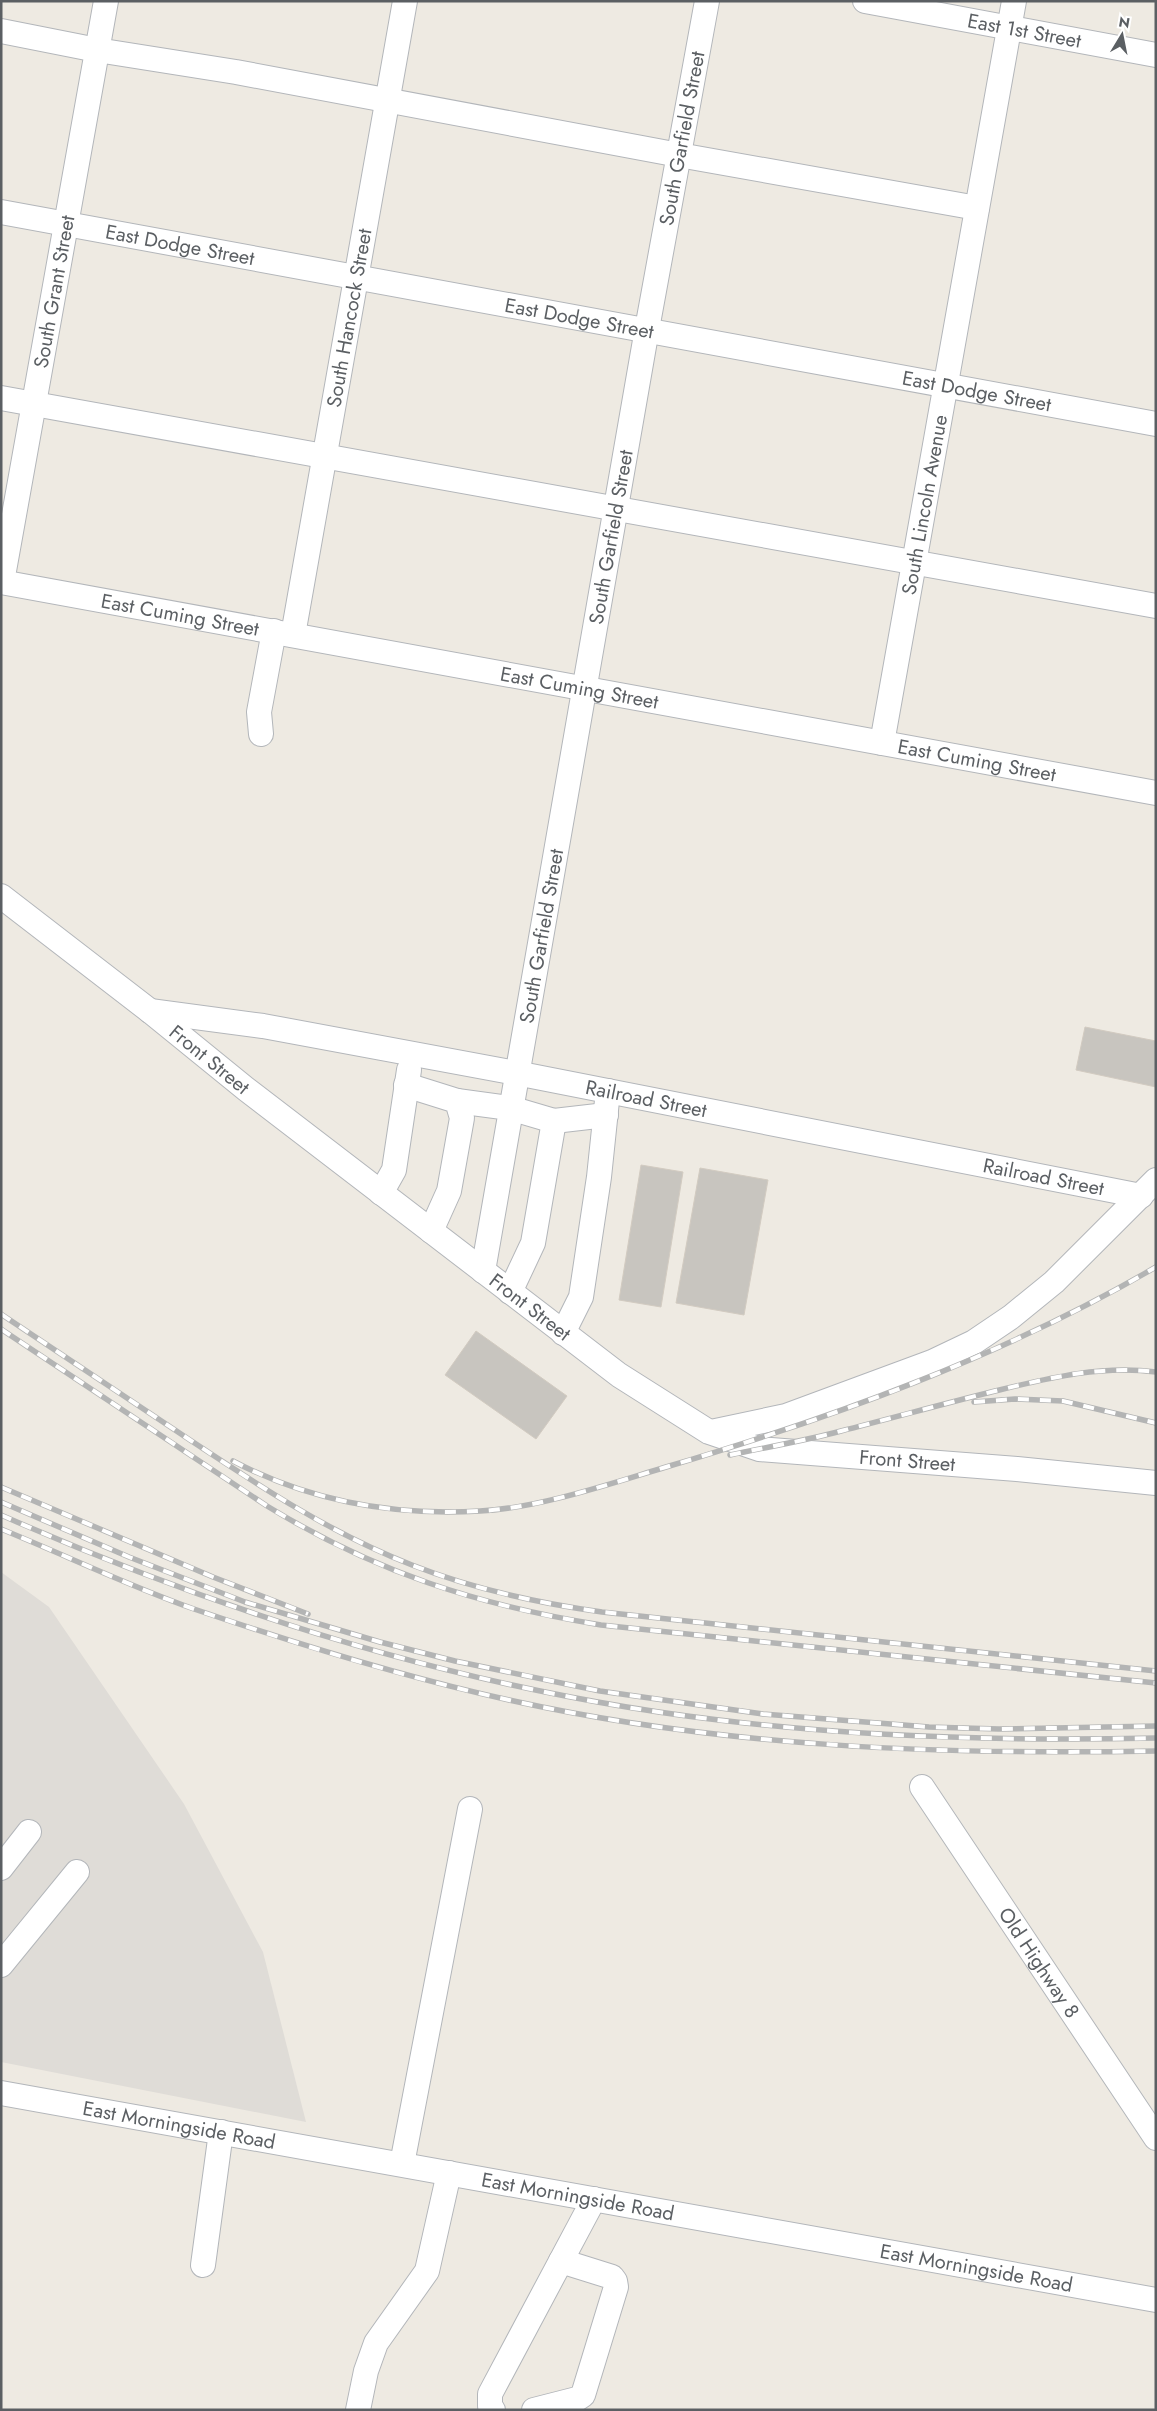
<svg xmlns="http://www.w3.org/2000/svg" width="1157" height="2411" font-family="Jost,sans-serif">
	<style>
		.industrial { fill: #dfdcd7 }
		.building { fill: #c8c5bf; stroke: #d2cbc1 }
		.lines { fill: none; stroke-linecap: round; stroke-linejoin: round }
		.minor-casing { stroke: #b3b6ba; stroke-width: 26 }
		.minor { stroke: #fff; stroke-width: 24 }
		.rail-casing { stroke: #b3b4b4; stroke-width: 5.5 }
		.rail { stroke: #fff; stroke-width: 4; stroke-dasharray: 11; stroke-linecap: butt }
		.labels { text-anchor: middle; stroke-width: 4; stroke-linejoin: round; paint-order: stroke }
		.street-label { font-size: 20px; fill: #5b5f63; stroke: #fff }
	</style>
	<rect width="100%" height="100%" fill="#eeeae2"/>
	<path class="industrial" d="M1,1572L49,1607L184,1804L263,1952L306,2122L1,2062Z"/>
	<path class="building" d="M1085,1027L1156,1041V1087L1076,1070Z
		M641,1165L683,1172L661,1307L619,1300Z
		M700,1168L768,1180L744,1315L676,1303Z
		M476,1331L567,1396L536,1439L445,1375Z"/>
	<g class="lines">
		<g class="minor-casing">
			<g id="minor">
				<path id="s1" d="M865,1L1156,55"/>
				<path d="M1,31L97,50L236,72L679,155L977,208"/>
				<path id="s2" d="M1,212L1156,424"/>
				<path d="M1,398L1156,606"/>
				<path id="s3" d="M1,582L1156,793"/>
				<path id="s4" d="M2,582L106,1"/>
				<path id="s5" d="M293,635L405,1"/>
				<path d="M261,734L259,712L274,631"/>
				<path id="s6" d="M882,743L1014,1"/>
				<path id="s7" d="M1,896L150,1011L246,1089L619,1375L709,1432L759,1449L1017,1469L1156,1483"/>
				<path id="s8" d="M150,1011L263,1026L516,1073L1141,1196"/>
				<path d="M406,1085L457,1101L462,1118L449,1191L431,1231"/>
				<path d="M457,1101L510,1108L554,1121L533,1243L510,1292"/>
				<path d="M554,1121L606,1115"/>
				<path d="M381,1193L394,1170L409,1070"/>
				<path id="s9" d="M483,1271L647,329L707,1"/>
				<path d="M563,1333L581,1297L599,1177L608,1091"/>
				<path d="M711,1432L786,1416L932,1362L974,1342L1011,1317L1054,1282L1156,1180"/>
				<path id="s10" d="M922,1787L1156,2138"/>
				<path d="M1,1868L29,1832"/>
				<path d="M1,1965L77,1872"/>
				<path id="s11" d="M1,2093L1156,2300"/>
				<path d="M402,2164L470,1809"/>
				<path d="M203,2265L221,2132"/>
				<path d="M358,2410L366,2371L376,2343L427,2271L449,2173"/>
				<path d="M493,2410L490,2406V2394L594,2199"/>
				<path d="M534,2410L577,2399L583,2395L616,2287L615,2281L612,2277L561,2261"/>
			</g>
		</g>
		<use href="#minor" class="minor"/>
		<g class="rail-casing">
			<path id="rail" d="M1,1314C64,1356 127,1398 190,1440C261,1487 332,1534 412,1565C473,1589 538,1603 602,1612L1156,1671
				M1,1329L267,1506C375,1572 477,1605 601,1625L1156,1683
				M974,1402L1015,1399L1063,1401L1156,1423
				M730,1455C767,1447 804,1441 841,1431C892,1418 943,1404 995,1391C1049,1378 1100,1365 1156,1372
				M233,1461C309,1501 394,1516 480,1511C539,1508 609,1484 666,1467C835,1417 1003,1356 1156,1267
				M1,1487L213,1577L308,1614
				M1,1502L129,1557L245,1602L380,1642L455,1661L600,1691L763,1714L929,1727L999,1729L1156,1726
				M1,1515C237,1619 488,1696 745,1723C882,1738 1018,1741 1156,1738
				M1,1529C65,1555 129,1586 194,1609C297,1644 403,1677 509,1700C722,1747 938,1755 1156,1751"/>
		</g>
		<use href="#rail" class="rail"/>
	</g>
	<g class="labels">
		<g class="street-label">
			<text dy="7" stroke="none"><textPath href="#s1" startOffset="162">East 1st Street</textPath></text>
			<text dy="7" stroke="none"><textPath href="#s9" startOffset="1150">South Garfield Street</textPath></text>
			<text dy="7" stroke="none"><textPath href="#s2" startOffset="182">East Dodge Street</textPath></text>
			<text dy="7" stroke="none"><textPath href="#s4" startOffset="295">South Grant Street</textPath></text>
			<text dy="7" stroke="none"><textPath href="#s2" startOffset="588">East Dodge Street</textPath></text>
			<text dy="7" stroke="none"><textPath href="#s5" startOffset="322">South Hancock Street</textPath></text>
			<text dy="7" stroke="none"><textPath href="#s2" startOffset="992">East Dodge Street</textPath></text>
			<text dy="7" stroke="none"><textPath href="#s6" startOffset="242">South Lincoln Avenue</textPath></text>
			<text dy="7" stroke="none"><textPath href="#s9" startOffset="745">South Garfield Street</textPath></text>
			<text dy="7" stroke="none"><textPath href="#s3" startOffset="182">East Cuming Street</textPath></text>
			<text dy="7" stroke="none"><textPath href="#s3" startOffset="588">East Cuming Street</textPath></text>
			<text dy="7" stroke="none"><textPath href="#s3" startOffset="992">East Cuming Street</textPath></text>
			<text dy="7" stroke="none"><textPath href="#s9" startOffset="340">South Garfield Street</textPath></text>
			<text dy="7" stroke="none"><textPath href="#s7" startOffset="265">Front Street</textPath></text>
			<text dy="7" stroke="none"><textPath href="#s8" startOffset="504">Railroad Street</textPath></text>
			<text dy="7" stroke="none"><textPath href="#s8" startOffset="909">Railroad Street</textPath></text>
			<text dy="7" stroke="none"><textPath href="#s7" startOffset="670">Front Street</textPath></text>
			<text dy="7" stroke="none"><textPath href="#s7" startOffset="1090">Front Street</textPath></text>
			<text dy="7" stroke="none"><textPath href="#s10" startOffset="211">Old Highway 8</textPath></text>
			<text dy="7" stroke="none"><textPath href="#s11" startOffset="181">East Morningside Road</textPath></text>
			<text dy="7" stroke="none"><textPath href="#s11" startOffset="586">East Morningside Road</textPath></text>
			<text dy="7" stroke="none"><textPath href="#s11" startOffset="991">East Morningside Road</textPath></text>
		</g>
	</g>
	<rect width="1157" height="2411" fill="none" stroke="#5b5f63" stroke-width="5"/>
	<g transform="translate(1122 35) rotate(10)" stroke="#ffffff" stroke-width="4" paint-order="stroke">
	<path d="M0-4L9 19L0 12L-9 19Z" fill="#5b5f63"/>
	<text y="-8" font-size="14" font-weight="bold" text-anchor="middle" fill="#5b5f63">N</text>
	</g>
</svg>
